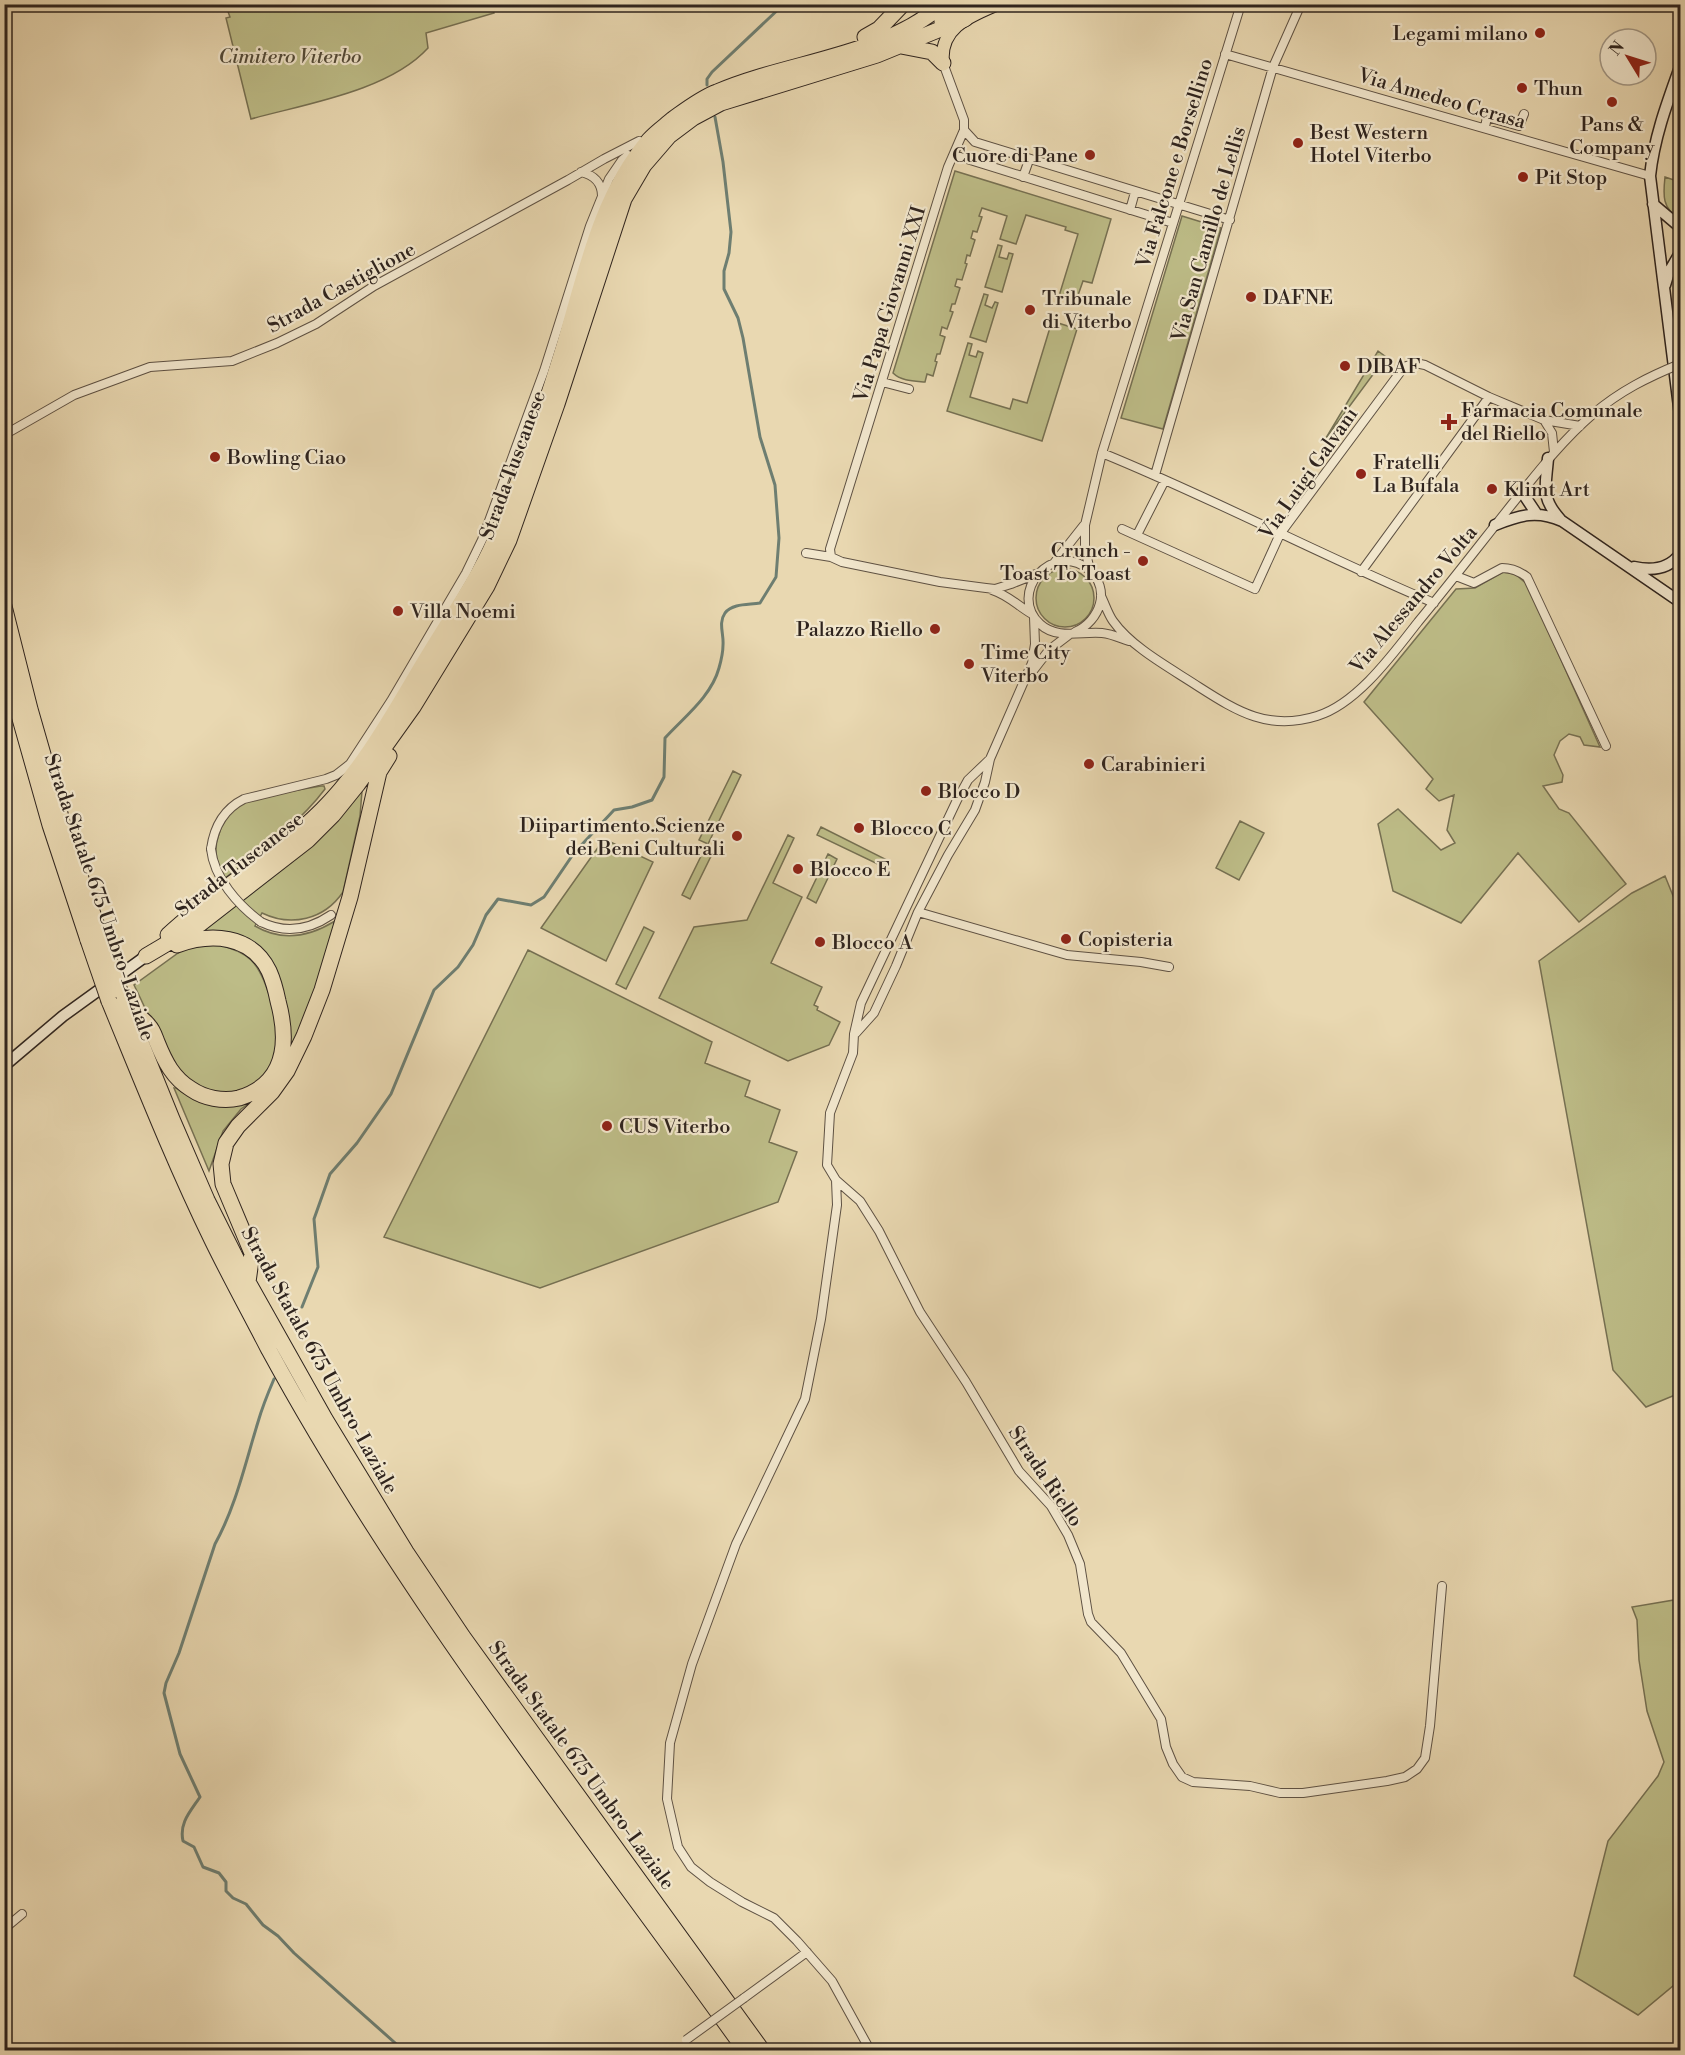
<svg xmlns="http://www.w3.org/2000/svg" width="1685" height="2055" font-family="'Libre Bodoni',serif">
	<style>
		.green { fill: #bdbc87; stroke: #767052; stroke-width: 1.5 }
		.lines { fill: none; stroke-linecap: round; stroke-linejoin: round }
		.stream { stroke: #6e7e71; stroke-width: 3 }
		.street-casing { stroke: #5e5143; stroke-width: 10 }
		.secondary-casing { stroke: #2f241e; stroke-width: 13 }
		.primary-casing { stroke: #2f241e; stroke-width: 14 }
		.highway-casing { stroke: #2f241e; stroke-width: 17 }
		.street { stroke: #f1e6cc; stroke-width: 8 }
		.secondary { stroke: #f1e6cc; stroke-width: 10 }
		.primary { stroke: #e9d8b1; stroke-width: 12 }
		.highway { stroke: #e9d8b1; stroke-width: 15 }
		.street-bridge-casing { stroke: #5e5143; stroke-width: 10; stroke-linecap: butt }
		.highway-bridge-casing { stroke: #2f241e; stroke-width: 17; stroke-linecap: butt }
		.street-bridge { stroke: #f1e6cc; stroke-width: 8 }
		.highway-bridge { stroke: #e9d8b1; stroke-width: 15 }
		.poi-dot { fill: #8f2418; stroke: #f1e6cc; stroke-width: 2 }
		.labels { text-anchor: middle; stroke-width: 4.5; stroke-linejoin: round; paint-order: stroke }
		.poi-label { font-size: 20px; fill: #2f241e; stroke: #f1e6cc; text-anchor: start }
		.park-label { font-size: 20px; font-style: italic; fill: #524a38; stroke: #f1e6cc }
		.street-label { font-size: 20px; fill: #2f241e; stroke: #f1e6cc }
	</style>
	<rect width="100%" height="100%" fill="#e9d8b1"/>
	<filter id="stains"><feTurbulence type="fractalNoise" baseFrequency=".00333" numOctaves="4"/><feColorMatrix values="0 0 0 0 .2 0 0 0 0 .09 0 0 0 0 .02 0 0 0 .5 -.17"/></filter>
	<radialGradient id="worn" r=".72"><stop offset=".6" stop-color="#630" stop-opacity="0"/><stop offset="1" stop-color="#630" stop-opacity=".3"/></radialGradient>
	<path class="green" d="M491,4L494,13L426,33L428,48C389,91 305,104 251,119L226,18L230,17L227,9L221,10L220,5Z
		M955,171L1111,219L1092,283L1083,281L1076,301L1059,296L1078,234L1065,230L1066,227L1026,215L1016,244L1000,239L1007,216L982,208L979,216L982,217L977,232L973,231L971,238L975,240L970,256L967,255L965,263L967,264L962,280L957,279L955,286L960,288L955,304H952L950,311L953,312L947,329L942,327L940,335L945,337L940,354H937L935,361L937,362L933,376L927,374L925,382C914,381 901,381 893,373Z
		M1665,177L1680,182V219C1662,209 1663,195 1665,177Z
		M1182,216L1221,228L1163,429L1121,418Z
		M998,245L1002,246L999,257L1007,259L1009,253L1013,254L1002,292L985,287Z
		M984,294L988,295L985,305L992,308L995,302L998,303L986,342L970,337Z
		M1052,321L1077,329L1042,441L947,411L968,343L972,344L969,355L976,357L978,351L983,353L970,397L1010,409L1013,399L1027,403Z
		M1378,351L1386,357L1326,438Z
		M1036 598a29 29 0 1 1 58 0a29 29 0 1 1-58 0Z
		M1503,572L1515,574L1527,584L1600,747L1584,745L1580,737L1569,734L1560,741L1554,755L1563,775L1562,782L1543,786L1559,809L1569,813L1626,884L1579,922L1518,853L1461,923L1393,891L1378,824L1398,809L1441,850L1455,843L1447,830L1454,795L1439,801L1426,789L1433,779L1364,702L1456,589L1475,588Z
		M733,771L741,775L708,844L699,840Z
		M321,786H324L325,789C298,825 260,851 225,878C217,865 213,852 218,837C221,825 228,814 238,806C251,797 303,789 321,786Z
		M362,791L360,816L343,892C324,920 291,927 262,913L255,926C282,942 309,937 335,921L327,958L298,1034L292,1045L289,1043L274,970L209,932L198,931Z
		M1240,821L1264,833L1239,880L1216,868Z
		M821,827L887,860L884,867L817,835Z
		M788,835L794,838L773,883L802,897L771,963L822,987L814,1005L818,1007L817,1010L840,1022L829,1045L788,1061L659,998L694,927L747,920Z
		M604,839L653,862L606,961L541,928Z
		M706,846L714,850L690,899L682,895Z
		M828,854L837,859L816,903L807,898Z
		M1665,876L1680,913V1393L1646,1407L1613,1370L1539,961L1632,893Z
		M644,927L654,932L626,989L616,984Z
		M218,944C229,948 242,951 251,960C269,978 285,1039 273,1063C251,1106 195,1099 171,1064C166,1057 163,1047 159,1039C151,1021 143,1003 134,985L185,948Z
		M528,950L712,1042L705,1063L750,1081L745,1096L780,1110L769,1142L797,1152L778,1202L540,1288L384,1237Z
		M174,1088H176L200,1102L257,1098L241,1109L223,1131L209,1171Z
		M1680,1599V1983L1679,1981L1638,2015L1574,1976L1608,1841L1658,1776L1664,1762L1647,1711L1639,1660L1637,1620L1632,1607Z"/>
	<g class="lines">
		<path class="stream" d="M707,85V79L712,72L784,4
			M302,1307L318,1267L314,1219L330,1174L357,1143L391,1094L434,990L458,967L473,945L486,915L498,899L531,905L544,897L574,853L614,810L632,807L652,800L664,777L665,738C684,717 711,697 719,668C721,661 723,652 723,645C724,634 718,623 725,613C733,603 749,605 760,603L776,577L779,538L775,485L760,437L743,338L738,318L724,289V271L729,253L731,232L723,162L715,117
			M274,1379C268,1393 262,1408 258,1422C245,1464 236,1506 215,1544L179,1653L166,1683L164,1693L180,1754L200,1797C190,1812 179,1823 183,1841L194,1847L203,1867L219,1873L226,1882V1891L233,1898L246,1904L263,1925L278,1936L294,1953L403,2050"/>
		<g class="street-casing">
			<path id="street" d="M1225,54L1650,176
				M1485,127L1487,117L1519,126L1524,114
				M964,130L975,142L1230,220
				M954,155L1173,223
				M581,172C594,175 602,183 602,196
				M1023,177L1029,160
				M1130,210L1135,192
				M882,382L909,389
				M1544,420L1552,433L1554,452
				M4,435L74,395L150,367L232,361L277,343L316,324L374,286L568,180L604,159L639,141
				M1102,453C1215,499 1322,556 1434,603
				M1155,475L1273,67L1301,4
				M1122,529L1255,589L1280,534L1404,367L1415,363L1425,365L1489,397L1544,420L1580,426
				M1137,535L1165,480
				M806,553L831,557L842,562L940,582L986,588L995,589L1011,584L1036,574
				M831,557L830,549L948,167L964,130V120L943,63
				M1054,563L1084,525
				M1090,571L1085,548V525L1102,453L1241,4
				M1361,572L1489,397
				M1456,576L1474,583L1502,568C1512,568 1519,571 1527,577L1606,746
				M992,590C1008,595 1018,606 1032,614
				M1101,596C1105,604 1108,614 1113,621C1132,648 1172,669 1199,687C1238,712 1269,731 1317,716C1357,704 1393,654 1418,622C1452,581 1484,539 1517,498C1541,468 1564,439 1593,414
				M1075,632C1100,621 1112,589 1088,569C1052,541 1007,593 1040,624C1057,640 1082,631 1102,633C1112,634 1120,638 1129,641
				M1032,672L1049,650L1070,634
				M211,849C214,827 224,809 244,799L326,779L336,775L350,764L391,701L466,573L482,540L544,371L590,226L609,179L622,160L628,155
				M918,912L1067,955L1141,962L1169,967
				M261,922C286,934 309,930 331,915
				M856,1033L874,1013L896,966L918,912L948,855L975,810L985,782L990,759L1032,663L1035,644L1034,617
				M836,1180L860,1201L879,1231L920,1312L966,1382L1019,1471L1051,1506L1068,1535L1080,1564L1088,1614L1091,1622L1121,1653L1161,1719L1166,1747L1173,1764L1182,1777L1193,1782L1250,1786L1280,1793H1303L1387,1781L1405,1777L1417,1769L1425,1758L1430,1726L1442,1586
				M4,1929L22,1914
				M744,1998L807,1952
				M870,2050L832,1981L797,1941L774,1918L742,1902L710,1882L691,1867L678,1847L667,1799L670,1743L692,1664L736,1544L805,1399L821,1319L837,1205L836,1180L827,1165L830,1113L853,1053L854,1034L861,1003L957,800L968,780L990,759"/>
		</g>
		<g class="secondary-casing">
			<path id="secondary" d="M1680,67C1667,103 1654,138 1650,176L1680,415
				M1653,204L1680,227
				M1665,285L1669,272L1680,253
				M1548,458C1546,486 1540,497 1560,519
				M1522,492L1536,513
				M1495,525C1520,515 1537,510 1562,521L1680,602
				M1634,567C1652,571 1669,569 1680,554
				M4,1066L63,1016L146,956"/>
		</g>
		<g class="primary-casing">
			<path id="primary" d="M943,63C939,27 970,16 998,4"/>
		</g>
		<g class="highway-casing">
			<path id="highway" d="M942,22L963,4
				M865,37L879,29L903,4
				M901,46L932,52L943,63
				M4,606L30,709L65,831L100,935
				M4,662L50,825L88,940
				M168,935C216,890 275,857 322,810C366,766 396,709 428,656C451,618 477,581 495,540C522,477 544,411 564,346C585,276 600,197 649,140C656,132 665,126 673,119C687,109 701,98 717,92C789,61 882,57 943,4
				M146,956L200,924L308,840L333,815L358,784L413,707L487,586L509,540L557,404L624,199L644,165L669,136L693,118L721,103L877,55L965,19
				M120,991L172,1119L207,1200L248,1282L325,1419L406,1552L463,1637L762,2050
				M109,1001C142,1081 174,1162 212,1240C230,1277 250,1313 269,1350C404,1598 581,1821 745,2050
				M129,1008C135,1014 144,1019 149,1026C153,1030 155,1037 157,1042C165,1062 173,1078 191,1089C204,1098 223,1102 239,1098C286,1084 289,1042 278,1001C276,991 273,980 269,971C251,934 210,933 177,945
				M248,1282L252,1253L223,1184L221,1164L226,1143L238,1126L272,1092L287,1071L304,1036L322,990L350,897L379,772L389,756"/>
		</g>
		<use href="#street" class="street"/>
		<use href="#secondary" class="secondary"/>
		<use href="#primary" class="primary"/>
		<use href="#highway" class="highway"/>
		<g class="street-bridge-casing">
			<path id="street-bridge" d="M1593,414C1620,391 1648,377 1680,364
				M211,849C214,878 238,905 261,922
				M686,2040L744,1998"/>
		</g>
		<g class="highway-bridge-casing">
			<path id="highway-bridge" d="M100,935L120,991
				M88,940L109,1001"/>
		</g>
		<use href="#street-bridge" class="street-bridge"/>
		<use href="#highway-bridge" class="highway-bridge"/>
	</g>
	<g class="poi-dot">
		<circle cx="1540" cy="33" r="6"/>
		<circle cx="1522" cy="88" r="6"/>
		<circle cx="1612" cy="102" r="6"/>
		<circle cx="1298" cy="143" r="6"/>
		<circle cx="1090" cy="155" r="6"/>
		<circle cx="1523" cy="177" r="6"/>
		<circle cx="1251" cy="297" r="6"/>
		<circle cx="1030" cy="310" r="6"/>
		<circle cx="1345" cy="366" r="6"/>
		<path d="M1446 413h6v6h6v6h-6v6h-6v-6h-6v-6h6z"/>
		<circle cx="215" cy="457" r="6"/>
		<circle cx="1361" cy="474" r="6"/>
		<circle cx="1492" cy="489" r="6"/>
		<circle cx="1143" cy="561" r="6"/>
		<circle cx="398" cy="611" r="6"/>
		<circle cx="935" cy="629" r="6"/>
		<circle cx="969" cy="664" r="6"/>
		<circle cx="1089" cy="764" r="6"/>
		<circle cx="926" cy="791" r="6"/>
		<circle cx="859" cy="828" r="6"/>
		<circle cx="737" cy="836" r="6"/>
		<circle cx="798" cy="869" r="6"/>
		<circle cx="1066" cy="939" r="6"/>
		<circle cx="820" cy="942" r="6"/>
		<circle cx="607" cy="1126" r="6"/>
	</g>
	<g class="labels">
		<g class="poi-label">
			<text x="1528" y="40" text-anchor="end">Legami milano</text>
			<text x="1534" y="95">Thun</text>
			<text x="1612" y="131" text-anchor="middle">Pans &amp;<tspan x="1612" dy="23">Company</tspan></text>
			<text x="1310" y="139">Best Western<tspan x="1310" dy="23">Hotel Viterbo</tspan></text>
			<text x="1078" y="162" text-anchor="end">Cuore di Pane</text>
			<text x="1535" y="184">Pit Stop</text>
			<text x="1263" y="304">DAFNE</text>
			<text x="1042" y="305">Tribunale<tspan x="1042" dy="23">di Viterbo</tspan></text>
			<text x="1357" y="373">DIBAF</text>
			<text x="1461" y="417">Farmacia Comunale<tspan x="1461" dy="23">del Riello</tspan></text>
			<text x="227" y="464">Bowling Ciao</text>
			<text x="1373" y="469">Fratelli<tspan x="1373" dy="23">La Bufala</tspan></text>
			<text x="1504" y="496">Klimt Art</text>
			<text x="1131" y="557" text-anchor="end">Crunch -<tspan x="1131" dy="23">Toast To Toast</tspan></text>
			<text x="410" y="618">Villa Noemi</text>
			<text x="923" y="636" text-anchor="end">Palazzo Riello</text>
			<text x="981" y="659">Time City<tspan x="981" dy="23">Viterbo</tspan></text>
			<text x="1101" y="771">Carabinieri</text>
			<text x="938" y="798">Blocco D</text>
			<text x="725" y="832" text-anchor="end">Diipartimento.Scienze<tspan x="725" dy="23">dei Beni Culturali</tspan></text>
			<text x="871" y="835">Blocco C</text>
			<text x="810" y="876">Blocco E</text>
			<text x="1078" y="946">Copisteria</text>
			<text x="832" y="949">Blocco A</text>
			<text x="619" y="1133">CUS Viterbo</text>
		</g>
		<g class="park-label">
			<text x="290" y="63">Cimitero Viterbo</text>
		</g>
		<g class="street-label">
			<text transform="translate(1442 98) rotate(16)" y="7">Via Amedeo Cerasa</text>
			<text transform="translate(1174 163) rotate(-73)" y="7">Via Falcone e Borsellino</text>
			<text transform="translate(1208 234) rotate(-74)" y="7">Via San Camillo de Lellis</text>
			<text transform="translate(341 287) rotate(-29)" y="7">Strada Castiglione</text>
			<text transform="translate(889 304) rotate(-73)" y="7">Via Papa Giovanni XXI</text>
			<text transform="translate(512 465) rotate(-70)" y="7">Strada Tuscanese</text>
			<text transform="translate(1308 473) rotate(-55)" y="7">Via Luigi Galvani</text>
			<text transform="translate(1413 599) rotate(-50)" y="7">Via Alessandro Volta</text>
			<text transform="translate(239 864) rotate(-38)" y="7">Strada Tuscanese</text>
			<text transform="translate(100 897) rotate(71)" y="7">Strada Statale 675 Umbro-Laziale</text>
			<text transform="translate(320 1360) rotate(61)" y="7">Strada Statale 675 Umbro-Laziale</text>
			<text transform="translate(1046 1476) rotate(56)" y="7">Strada Riello</text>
			<text transform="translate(582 1765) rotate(54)" y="7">Strada Statale 675 Umbro-Laziale</text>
		</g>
	</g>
	<rect width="1685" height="2055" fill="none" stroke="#e9d8b1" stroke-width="24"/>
	<rect x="6" y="6" width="1673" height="2043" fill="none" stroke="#2f241e" stroke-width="3"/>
	<rect x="12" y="12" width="1661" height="2031" fill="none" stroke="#2f241e" stroke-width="1.5"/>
	<g transform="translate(1628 57) rotate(308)"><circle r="28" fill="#f1e6cc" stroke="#a39886" stroke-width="1.5"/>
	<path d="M0-4.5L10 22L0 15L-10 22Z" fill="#8f2418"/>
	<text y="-9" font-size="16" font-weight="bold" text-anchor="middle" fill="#2f241e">N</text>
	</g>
	<rect width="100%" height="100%" filter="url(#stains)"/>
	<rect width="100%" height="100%" fill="url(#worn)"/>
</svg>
